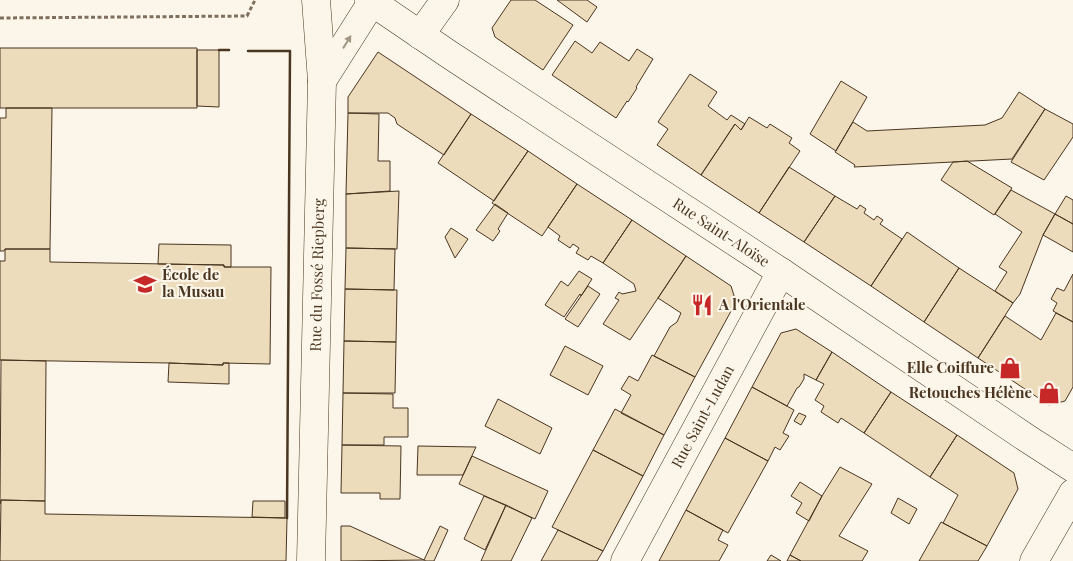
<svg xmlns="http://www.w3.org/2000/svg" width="1073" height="561" font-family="'Playfair Display',serif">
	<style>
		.building { fill: #ecdcbc; stroke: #4a3520 }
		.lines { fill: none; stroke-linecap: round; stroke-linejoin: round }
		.minor-casing { stroke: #4a3520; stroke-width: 29 }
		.path { stroke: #7f6f5c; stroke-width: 3; stroke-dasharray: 4 2.5; stroke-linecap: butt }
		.minor { stroke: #fbf6e9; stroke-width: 28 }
		.wall { stroke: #4a3520; stroke-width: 2.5 }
		.oneway { fill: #a29684 }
		.labels { text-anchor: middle; stroke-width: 4; stroke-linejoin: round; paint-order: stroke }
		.street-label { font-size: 15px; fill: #4a3520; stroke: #fbf6e9 }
		.poi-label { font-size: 15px; font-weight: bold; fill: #4a3520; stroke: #fbf6e9; text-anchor: start }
	</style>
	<rect width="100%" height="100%" fill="#fbf6e9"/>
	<path class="building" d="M511,0H535L573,25L543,70L495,37L492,28Z
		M557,0H587L597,7L587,22Z
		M575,41L592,53L600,42L629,61L637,49L653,59L636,87L637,88L628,102L627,101L616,118L552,75Z
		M0,48H197V108H0Z
		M197,50H219V107L197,106Z
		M378,52L471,114L444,155L397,124L395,118L388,113H348V97Z
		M690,74L717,92L708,106L727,120L731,115L745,124L741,130L735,124L701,175L657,145L668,129L658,122Z
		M841,81L867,97L836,151L810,134Z
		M1019,92L1045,109L1012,159L854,167L855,165L835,152L853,122L867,131L985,125L1002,118Z
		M6,108H52L50,249H5L4,251H0V118H6Z
		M1045,109L1073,124V137L1044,180L1011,162Z
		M348,113L379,114L378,161H390V191L346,194Z
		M471,114L528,151L494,201L438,163Z
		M749,117L767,128L770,124L792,138L789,143L800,151L759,213L701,175L735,124L741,130Z
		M528,151L577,184L542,236L492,203Z
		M967,161L1012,188L994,215L941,180L953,162Z
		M789,167L835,196L804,242L759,213Z
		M577,184L632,220L603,263L591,256L588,260L576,253L579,248L573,244L570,248L558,240L560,236L548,227Z
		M1011,190L1055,214L1043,235L1020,294L1013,303L995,291L1007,272L999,267L1022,232L995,214Z
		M399,191L397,249L346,248V194Z
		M835,196L857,209L860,205L866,209L864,213L874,220L877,216L883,220L880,224L902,239L871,286L804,242Z
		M1066,196L1073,200V224L1055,214Z
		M495,204L508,213L498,229L500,231L493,241L476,230Z
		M1055,214L1073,224V252L1043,235Z
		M632,220L686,256L630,340L603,324L619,300L615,298L619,292L622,294L636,291L634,284L603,263Z
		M451,228L468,239L455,258L445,237Z
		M907,232L959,268L924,322L871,286Z
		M159,244L231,245V267H224V265L158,264Z
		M346,248L395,249L394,290L345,289Z
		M5,249H50V262L224,265V267H271L270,364L223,363V365L169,363L0,360V261H5Z
		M686,256L731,286L736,302L695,377L654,356L670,327L677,322L681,313L658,298Z
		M959,268L1013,303L978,358L924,322Z
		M579,271L592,279L581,296L580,294L564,317L545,305L561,281L568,286Z
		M1073,274V322L1053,311L1057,303L1051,299L1057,288L1064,291Z
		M588,286L600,294L578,327L565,319Z
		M345,289L397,290L396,342L344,341Z
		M1056,313L1073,322V387L1065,401L1049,405L978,358L1005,316L1041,340Z
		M796,329L832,352L816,380L804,374V379L799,387L797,388L787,406L752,387L781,333Z
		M344,341L396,342L395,393H343Z
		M565,346L603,366L588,395L550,375Z
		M832,352L891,392L864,433L841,418L838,423L821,412L824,406L815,400L824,384L816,380Z
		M652,355L695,377L664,435L621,413L631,395L621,389L629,376L638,381Z
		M1,360L46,361L45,501L1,500L0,504Z
		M169,363L223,365V363H229V384L168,382Z
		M752,387L794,410L783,433L789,436L780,450L775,447L768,461L725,438Z
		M891,392L957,435L930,477L864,433Z
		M343,393L393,394V408H408V437H384V445H342Z
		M498,399L552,428L540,454L485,426Z
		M615,409L664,435L643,476L593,450Z
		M799,413L806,416L801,425L794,421Z
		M957,435L1014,473L1018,489L987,546L943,523L958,495L930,477Z
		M725,438L768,461L728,533L686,510Z
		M342,445L401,446L400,499H380V493H341Z
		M418,446L476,447L463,475H417Z
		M593,450L643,476L603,551L552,527Z
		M472,456L548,491L535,519L459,484Z
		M840,467L872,484L839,536L868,551L862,561H801L790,555L822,496Z
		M800,482L822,496L809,521L796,513L802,503L791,496Z
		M484,496L506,505L485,550L464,539Z
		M898,498L917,509L909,524L891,513Z
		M1,500L45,501V514L287,518L286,561H0Z
		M253,501H285V518L252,517Z
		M506,505L532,518L511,561H481Z
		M686,510L723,530L718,540L728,545L719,561H659Z
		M941,522L987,546L978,561H919Z
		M341,526H350L424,560L341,561Z
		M440,526L448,530L434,561H426L424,560Z
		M558,530L603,551L597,561H541Z
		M771,555L781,561H767Z
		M790,555L801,561H787Z"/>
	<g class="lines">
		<g class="minor-casing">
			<g id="minor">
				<path id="s1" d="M369,0L450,55L781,272L1028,439L1073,468"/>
				<path d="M420,35L445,0"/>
				<path d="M322,81L372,2"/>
				<path id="s2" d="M311,561L322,81L316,0"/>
				<path id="s3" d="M625,561L781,272"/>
				<path d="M1034,561L1073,493"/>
			</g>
		</g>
		<path class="path" d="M0,18L247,16L255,0"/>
		<use href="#minor" class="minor"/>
		<path class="wall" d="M219,50H229
			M248,51H290L287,518"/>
	</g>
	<defs><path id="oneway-solid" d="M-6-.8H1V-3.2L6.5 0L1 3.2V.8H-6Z" transform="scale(1.25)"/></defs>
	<use class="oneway" href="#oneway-solid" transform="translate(347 42) rotate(-58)"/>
	<defs>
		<g id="school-bare" transform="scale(1.725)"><path d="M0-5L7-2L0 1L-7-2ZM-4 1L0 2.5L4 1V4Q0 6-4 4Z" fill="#c62828" stroke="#fbf6e9" stroke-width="2.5" paint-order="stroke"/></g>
		<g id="restaurant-bare" transform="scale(1.725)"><path d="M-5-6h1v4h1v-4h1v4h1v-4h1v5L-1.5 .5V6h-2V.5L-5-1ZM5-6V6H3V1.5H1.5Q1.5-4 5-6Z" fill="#c62828" stroke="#fbf6e9" stroke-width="2.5" paint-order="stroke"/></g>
		<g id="shop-bare" transform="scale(1.725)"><path d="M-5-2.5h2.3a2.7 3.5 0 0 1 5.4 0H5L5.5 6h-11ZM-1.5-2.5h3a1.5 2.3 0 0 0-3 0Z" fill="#c62828" stroke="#fbf6e9" stroke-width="2.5" paint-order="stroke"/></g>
	</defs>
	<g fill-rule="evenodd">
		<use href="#school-bare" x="145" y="284"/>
		<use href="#restaurant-bare" x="702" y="305"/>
		<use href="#shop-bare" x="1010" y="368"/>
		<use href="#shop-bare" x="1049" y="393"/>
	</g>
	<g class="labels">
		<g class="street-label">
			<text dy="5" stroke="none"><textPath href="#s1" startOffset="422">Rue Saint-Aloïse</textPath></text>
			<text dy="5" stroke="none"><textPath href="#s2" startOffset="286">Rue du Fossé Riepberg</textPath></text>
			<text dy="5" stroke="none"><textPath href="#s3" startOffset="164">Rue Saint-Ludan</textPath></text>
		</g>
		<g class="poi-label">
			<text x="162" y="280">École de<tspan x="162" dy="17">la Musau</tspan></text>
			<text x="719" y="310">A l'Orientale</text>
			<text x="994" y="373" text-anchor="end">Elle Coiffure</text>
			<text x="1032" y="398" text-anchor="end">Retouches Hélène</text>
		</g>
	</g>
</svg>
